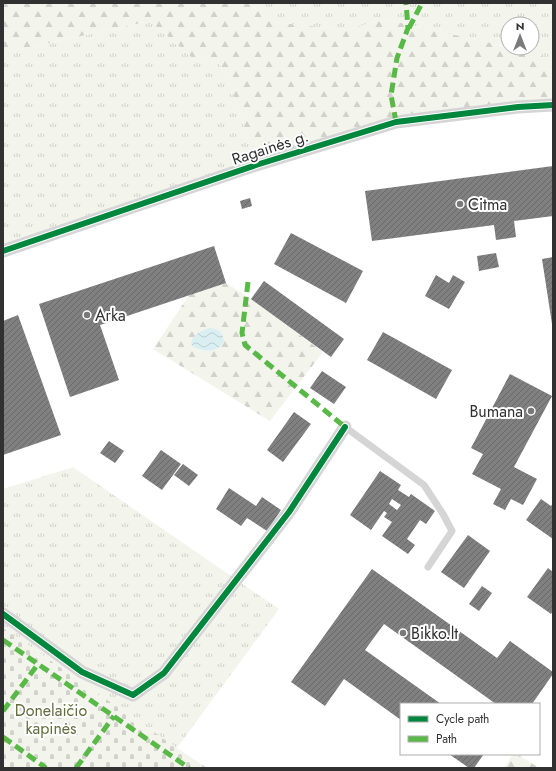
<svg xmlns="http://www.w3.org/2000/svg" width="556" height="771" font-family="Jost,sans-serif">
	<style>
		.grass { fill: url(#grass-tufts) }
		.forest { fill: url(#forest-firs) }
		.cemetery { fill: url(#cemetery-stones) }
		.water { fill: url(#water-waves) }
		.building { fill: url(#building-hatch); fill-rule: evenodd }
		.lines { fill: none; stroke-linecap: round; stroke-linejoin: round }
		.service { stroke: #d5d5d5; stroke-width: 7 }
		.minor { stroke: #d5d5d5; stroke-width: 13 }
		.quiet { stroke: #58b947; stroke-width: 5; stroke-dasharray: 10 5; stroke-linecap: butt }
		.cycleway-casing { stroke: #fff; stroke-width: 8 }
		.cycleway { stroke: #00873e; stroke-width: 6 }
		.poi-dot { fill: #797979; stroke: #fff; stroke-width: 1.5 }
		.labels { text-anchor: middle; stroke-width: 4; stroke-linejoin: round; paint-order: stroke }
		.street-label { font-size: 16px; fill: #313131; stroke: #fff }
		.poi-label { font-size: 16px; fill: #313131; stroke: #fff; text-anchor: start }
		.park-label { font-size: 16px; fill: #636e3e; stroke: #fff }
	</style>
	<defs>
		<pattern id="grass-tufts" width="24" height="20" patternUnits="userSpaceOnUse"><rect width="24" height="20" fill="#f3f4ec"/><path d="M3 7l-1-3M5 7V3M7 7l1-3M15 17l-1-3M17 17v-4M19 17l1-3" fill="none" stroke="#d1d2cb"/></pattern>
		<pattern id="forest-firs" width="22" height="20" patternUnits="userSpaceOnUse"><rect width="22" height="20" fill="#f3f4ec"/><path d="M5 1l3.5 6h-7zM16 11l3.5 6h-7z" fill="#d1d2cb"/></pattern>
		<pattern id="cemetery-stones" width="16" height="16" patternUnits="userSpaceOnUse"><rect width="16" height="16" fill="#f3f4ec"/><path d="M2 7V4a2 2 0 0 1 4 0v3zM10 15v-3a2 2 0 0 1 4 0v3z" fill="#d1d2cb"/></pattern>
		<pattern id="water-waves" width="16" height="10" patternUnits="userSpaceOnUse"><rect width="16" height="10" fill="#daeff1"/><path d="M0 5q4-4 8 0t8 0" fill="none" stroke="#bccdcf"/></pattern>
		<pattern id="building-hatch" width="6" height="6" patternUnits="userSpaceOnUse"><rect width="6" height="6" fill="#808080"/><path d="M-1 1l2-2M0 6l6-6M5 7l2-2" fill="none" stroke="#696969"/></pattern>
	</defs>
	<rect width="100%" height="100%" fill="#fff"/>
	<path class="grass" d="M249,3H553V59L511,48H532V24H508V47L383,19L348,30L271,22Z
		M150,21L197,62L218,60L236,102L256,165L3,251V53Z
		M73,467L279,609L177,748L3,628V489Z"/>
	<path class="forest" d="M3,3H249L271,22L348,30L383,19L491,43L553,59V105L396,122L256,165L236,102L218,60L197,62L150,21L3,53Z
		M226,283L251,299L323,352L270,421L153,349L189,295Z
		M513,754H517L539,768H504Z"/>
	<path class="cemetery" d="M3,628L177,748L207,768H3Z"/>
	<path class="water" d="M209,328C218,328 223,333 224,341C217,354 203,352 192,346C189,336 201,331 209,328Z"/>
	<path class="building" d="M553,166V216L514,221L516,237L496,240L494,225L372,241L365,191Z
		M250,198L252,206L242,209L240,201Z
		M291,233L363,271L346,303L274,264Z
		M214,246L226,283L100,325L119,380L70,397L39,304Z
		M496,253L499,267L479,271L477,256Z
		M553,257V324H552L542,259Z
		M436,275L449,283L453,275L465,282L449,309L425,296Z
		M264,281L344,339L331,357L251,299Z
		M18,315L61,435L3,455V321Z
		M383,332L452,370L436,399L367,360Z
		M322,371L346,387L334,404L310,388Z
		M510,374L552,396L514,467L537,479L523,505L511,499L505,510L493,504L501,489L472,474L483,454L471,448Z
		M294,412L311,424L283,462L267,450Z
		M109,441L124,451L115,463L100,453Z
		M161,450L181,464L162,490L142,476Z
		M183,464L198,475L189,486L174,475Z
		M380,471L401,485L398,490L409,497L411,494L435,511L426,524L420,520L407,539L415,545L408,554L382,536L392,522L384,517L387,513L384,511L371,530L350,515ZM392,499L401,505L397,510L389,504Z
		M229,488L256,506L262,497L281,510L267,531L247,518L241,526L216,509Z
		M541,499L551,506L553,503V539L526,520Z
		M468,535L490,551L464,588L441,572Z
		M548,568L553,572V610L551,614L527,597Z
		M372,569L497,658L510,641L553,672V674L532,704H496L384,624L365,650L441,704H401V720L344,679L325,706L291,682Z
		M482,586L492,593L479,611L469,604Z
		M449,754H484L474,768H469Z"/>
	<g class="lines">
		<path class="service" d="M345,427L424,485L443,514L452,531L428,567"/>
		<path class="minor" d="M3,251L256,165L396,122L518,107L553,105
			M3,614L82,672L133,695L164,673L289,512L345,427"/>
		<path class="quiet" d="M409,28L422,3
			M396,122L391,95L397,58L408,28L406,3
			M248,282L242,333L245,345L345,427
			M3,640L189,768
			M3,711L38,664
			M3,737L46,768
			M76,768L114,716"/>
		<g class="cycleway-casing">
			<path id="cycleway" d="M3,251L256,165L396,122L518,107L553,105
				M3,614L82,672L133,695L164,673L289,512L345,427"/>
		</g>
		<use href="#cycleway" class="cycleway"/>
	</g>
	<g class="poi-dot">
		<circle cx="460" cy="204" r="4"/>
		<circle cx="87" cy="315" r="4"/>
		<circle cx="531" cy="411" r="4"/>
		<circle cx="403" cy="633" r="4"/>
	</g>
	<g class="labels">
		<g class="street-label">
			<text transform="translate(270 147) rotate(-18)" y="6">Ragainės g.</text>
		</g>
		<g class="poi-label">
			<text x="468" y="210">Citma</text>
			<text x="95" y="321">Arka</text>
			<text x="523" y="417" text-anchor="end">Bumana</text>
			<text x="411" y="639">Bikko.lt</text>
		</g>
		<g class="park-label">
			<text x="51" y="716">Donelaičio<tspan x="51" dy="18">kapinės</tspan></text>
		</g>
	</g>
	<rect width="556" height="771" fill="none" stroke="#313131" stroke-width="8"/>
	<rect x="400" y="703" width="140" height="52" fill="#ffffff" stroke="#adadad"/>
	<rect x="408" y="716" width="20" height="6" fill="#00873e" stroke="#adadad"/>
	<text x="436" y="723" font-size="12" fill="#313131">Cycle path</text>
	<rect x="408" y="736" width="20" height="6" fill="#58b947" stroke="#adadad"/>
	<text x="436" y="743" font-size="12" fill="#313131">Path</text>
	<g transform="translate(520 36)"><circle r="19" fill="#ffffff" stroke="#adadad"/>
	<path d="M0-3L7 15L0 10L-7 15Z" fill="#797979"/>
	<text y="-6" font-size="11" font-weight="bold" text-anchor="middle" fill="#313131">N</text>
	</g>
</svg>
